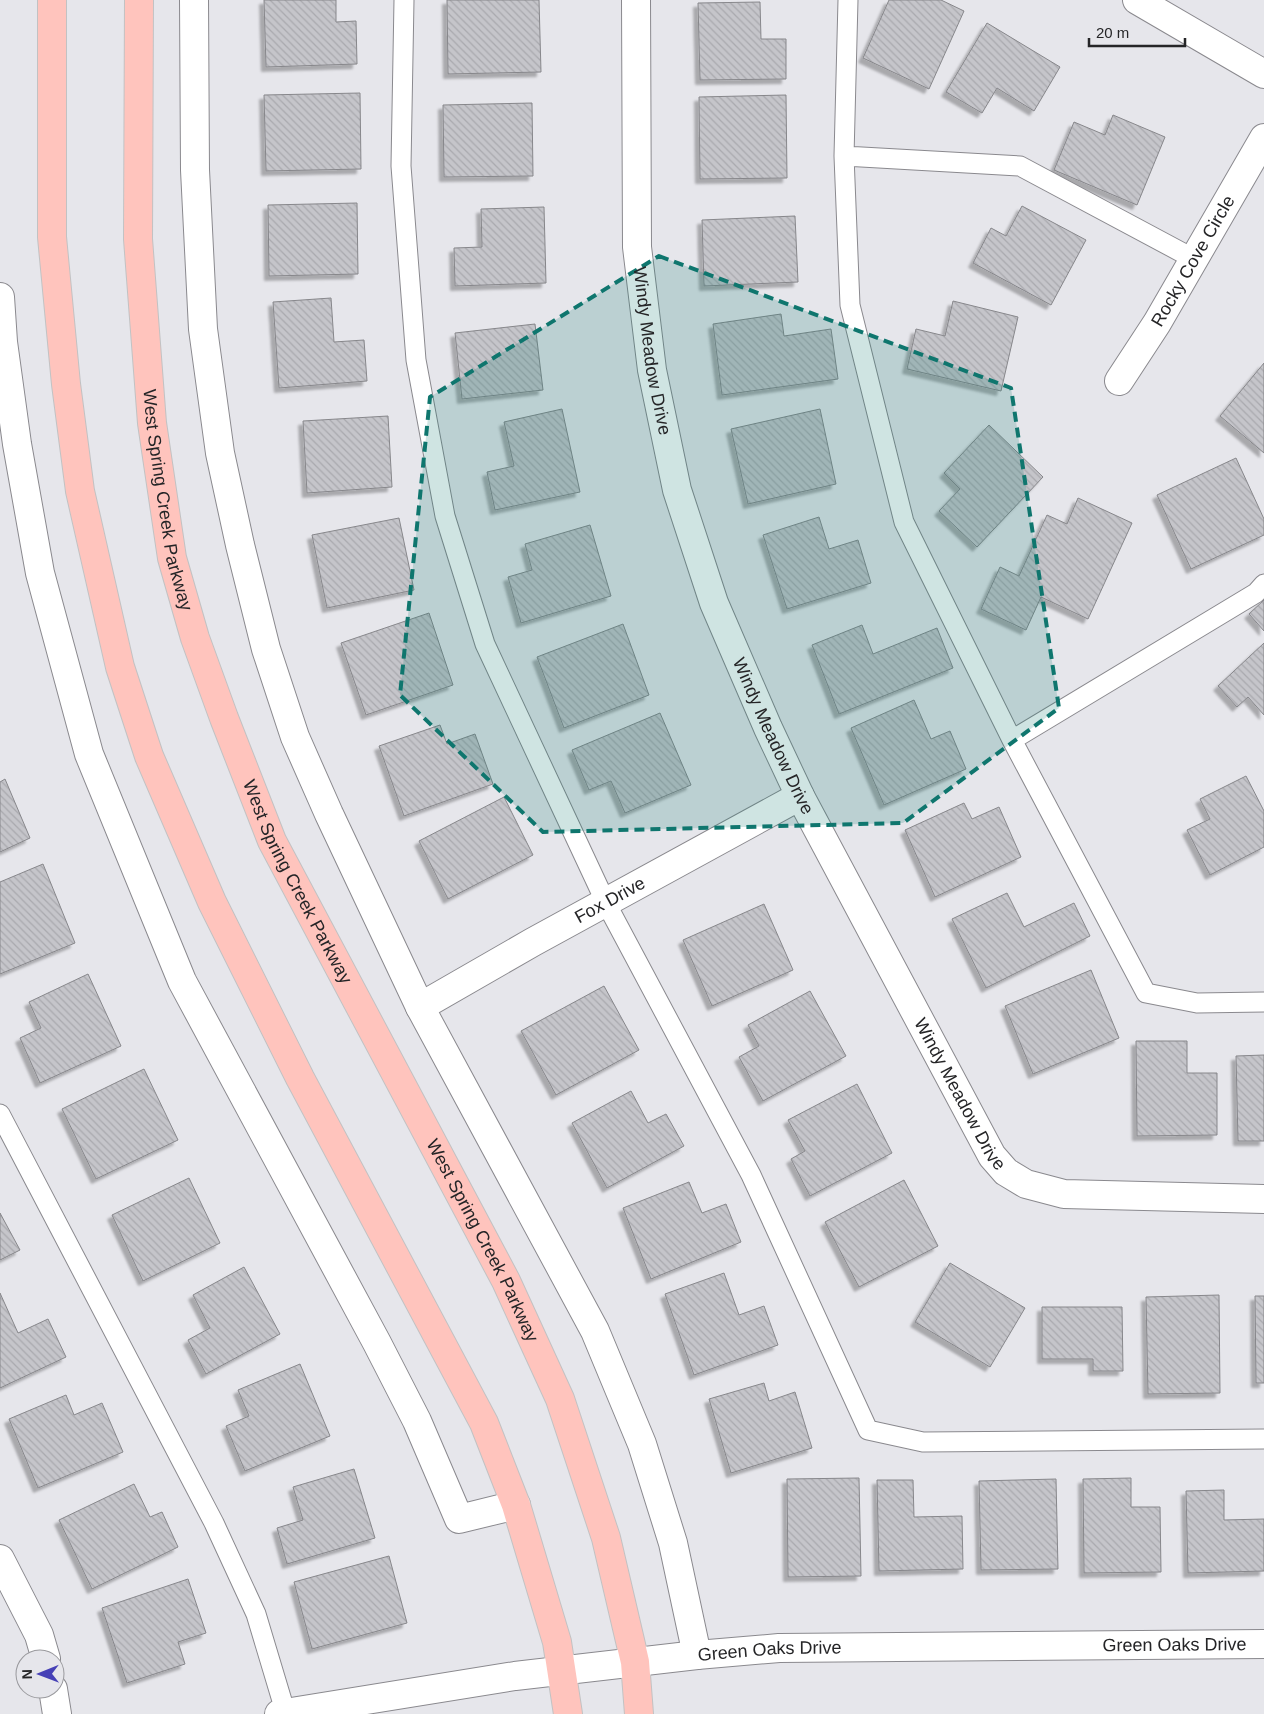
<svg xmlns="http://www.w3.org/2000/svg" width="1264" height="1714" font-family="Arial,sans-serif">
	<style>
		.building { fill: url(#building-back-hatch); stroke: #87878b; filter: url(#shadow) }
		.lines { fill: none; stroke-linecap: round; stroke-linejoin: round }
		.service-casing { stroke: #8a898e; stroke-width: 21 }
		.minor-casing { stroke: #8a898e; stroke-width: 30 }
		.tertiary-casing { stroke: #8a898e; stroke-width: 30 }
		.primary-casing { stroke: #c2c2c3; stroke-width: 30 }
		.service { stroke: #fff; stroke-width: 19 }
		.minor { stroke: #fff; stroke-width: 28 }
		.tertiary { stroke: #fff; stroke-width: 28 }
		.primary { stroke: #ffc4bd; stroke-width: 28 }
		.marked { fill: #0f766e; fill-opacity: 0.2; stroke: #0f766e; stroke-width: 4; stroke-dasharray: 10 6; stroke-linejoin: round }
		.labels { text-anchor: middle; stroke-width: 5; stroke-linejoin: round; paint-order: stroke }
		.street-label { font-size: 18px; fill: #252527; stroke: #e6e6eb }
	</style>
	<defs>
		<pattern id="building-back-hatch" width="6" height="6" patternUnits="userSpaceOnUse" patternTransform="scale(1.25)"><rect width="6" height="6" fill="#c5c5ca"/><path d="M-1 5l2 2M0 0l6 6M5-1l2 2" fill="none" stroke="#a9a9ae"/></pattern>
		<filter id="shadow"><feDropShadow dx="-4.5" dy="4.5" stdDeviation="1" flood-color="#0004"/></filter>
	</defs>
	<rect width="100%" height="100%" fill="#e6e6eb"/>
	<path class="building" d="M264,0H336V22L356,21L357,64L266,67Z
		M447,0H539L541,72L448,74Z
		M889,0H941L964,11L929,89L863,58Z
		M760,2L761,39H786V79L700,80L698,3Z
		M987,23L1060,67L1034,111L997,88L982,113L946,92Z
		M360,93L361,169L266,171L264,95Z
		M786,95L787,178L700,179L699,97Z
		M532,103L533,176L444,177L443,105Z
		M1113,115L1165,137L1137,205L1054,170L1074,122L1105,135Z
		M357,203L358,274L269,276L268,205Z
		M1022,206L1086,240L1051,305L973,263L991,228L1006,236Z
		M544,207L546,283L455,286L454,248L482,247L481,209Z
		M795,216L798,282L704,286L702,220Z
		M331,298L334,342L364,340L367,381L279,388L273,302Z
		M953,301L1018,317L1001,391L907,369L916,329L945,336Z
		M781,314L784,336L831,329L838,379L722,395L713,324Z
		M535,324L543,390L462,399L455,333Z
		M1264,363V453L1220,416Z
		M562,409L580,492L495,510L487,472L514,466L504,422Z
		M820,409L836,484L748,504L731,429Z
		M388,416L392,487L307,493L303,421Z
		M989,425L1043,477L977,547L939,511L960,489L944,473Z
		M1236,458L1264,519V535L1191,569L1157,495Z
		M1078,498L1132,523L1088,619L1041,597L1026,630L981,609L1000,567L1019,576L1047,515L1067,524Z
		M819,517L829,549L858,540L871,583L787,609L763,535Z
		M399,518L414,590L327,608L312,535Z
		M590,525L611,596L521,623L508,577L532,570L525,544Z
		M1264,600V631L1249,614Z
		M429,613L453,685L366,715L341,643Z
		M623,624L649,695L564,728L537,657Z
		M862,625L873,654L937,628L953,668L839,714L812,645Z
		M1264,643V715L1248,697L1237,707L1218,686Z
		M914,700L931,739L950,731L966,769L884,805L851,728Z
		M660,713L691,785L625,813L611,781L589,790L572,750Z
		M440,725L447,744L475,734L493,784L404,816L379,746Z
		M1246,776L1264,811V847L1210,875L1187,830L1210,819L1200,799Z
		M5,779L30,838L0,852V782Z
		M504,797L533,855L448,899L419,841Z
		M964,803L972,819L999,807L1021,857L935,897L905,830Z
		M43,864L75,943L0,974V882Z
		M1007,893L1024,927L1074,903L1090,936L986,988L952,919Z
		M764,904L793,970L712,1006L683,940Z
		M1091,970L1119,1038L1033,1074L1005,1006Z
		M88,974L121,1046L40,1083L20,1038L41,1028L29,1002Z
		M604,986L639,1050L556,1095L521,1031Z
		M810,991L846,1056L763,1101L739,1057L759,1046L748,1025Z
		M1136,1041H1187V1073H1217V1135L1137,1136Z
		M1264,1055V1141H1238L1236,1056Z
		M144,1069L178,1140L96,1179L62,1109Z
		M857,1084L892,1153L810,1196L791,1159L805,1151L788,1120Z
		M631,1091L648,1123L666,1114L684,1146L607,1188L572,1123Z
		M189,1178L220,1243L143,1281L112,1215Z
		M904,1180L938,1246L859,1287L825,1222Z
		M689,1182L702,1213L726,1204L741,1242L651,1279L623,1208Z
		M0,1213L20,1250L0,1260Z
		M950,1263L1025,1308L990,1367L915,1322Z
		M244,1267L280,1334L206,1374L188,1340L210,1328L193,1295Z
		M724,1273L739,1315L764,1306L778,1345L694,1375L665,1294Z
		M0,1293L18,1333L48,1319L66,1357L0,1388Z
		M1219,1295L1220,1393L1148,1394L1146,1297Z
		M1255,1296H1264V1383H1256Z
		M1042,1307H1122L1123,1371H1093V1359H1042Z
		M300,1364L330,1436L245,1471L226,1426L249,1416L238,1390Z
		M764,1383L769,1401L795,1392L812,1448L731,1473L709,1399Z
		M66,1395L74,1415L102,1403L123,1452L38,1488L9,1419Z
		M354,1469L375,1538L287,1564L277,1528L303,1520L293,1487Z
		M859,1478L861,1576L788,1577L787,1479Z
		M1131,1478V1507H1160L1161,1572L1084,1573L1083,1479Z
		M1056,1479L1058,1569L981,1570L979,1481Z
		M877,1480H913L914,1517L962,1516L963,1569L879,1571Z
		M134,1484L150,1517L162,1512L178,1547L92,1589L59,1520Z
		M1224,1490V1520L1264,1519V1571L1188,1573L1186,1491Z
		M389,1556L407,1623L312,1649L294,1582Z
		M188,1579L206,1633L178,1642L185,1664L127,1683L102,1608Z"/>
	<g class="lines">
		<g class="service-casing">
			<path id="service" d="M404,0L401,166L416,360L445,516L485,644L606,903L751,1175L868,1430L923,1442L1264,1439
				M848,0L844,156L850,305L904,522L1012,740L1146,993L1197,1003L1264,1002
				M844,156L1020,166L1194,259
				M1012,740L1256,593L1264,584
				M0,1114L214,1523L256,1614L286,1714"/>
		</g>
		<g class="minor-casing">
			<g id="minor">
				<path d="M194,0L195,170L203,329L220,453L240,545L266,649L295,737L329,814L420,1007L595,1331L642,1444L673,1543L697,1655"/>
				<path id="s1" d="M636,0L637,247L652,370L677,490L714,603L768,728L800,796L992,1156L1006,1172L1026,1184L1064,1194L1264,1199"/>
				<path d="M0,297L3,342L17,444L40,573L89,754L182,981L377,1343L417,1421L459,1519L516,1505"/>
				<path id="s2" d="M1119,381L1157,323L1264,138"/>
				<path id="s3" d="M420,1007L533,942L800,796"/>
				<path d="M0,1559L39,1635L46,1659"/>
				<path d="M53,1689L57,1714"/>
				<path id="s4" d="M279,1714L515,1676L697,1655L779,1648L1264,1644"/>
			</g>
		</g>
		<g class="tertiary-casing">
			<path id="tertiary" d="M1137,0L1264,74"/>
		</g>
		<g class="primary-casing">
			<g id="primary">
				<path d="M52,0V237L66,384L80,491L120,667L149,756L212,902L300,1078L484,1423L516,1505L557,1642L568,1714"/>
				<path id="s5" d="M139,0L138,239L152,423L172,558L195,638L224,718L272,841L506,1281L560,1399L606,1538L635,1662L639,1714"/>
			</g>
		</g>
		<use href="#service" class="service"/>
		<use href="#minor" class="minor"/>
		<use href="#tertiary" class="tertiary"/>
		<use href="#primary" class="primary"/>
	</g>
	<path class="marked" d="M659,256L1011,388L1059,708L903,823L543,832L400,695L430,397Z"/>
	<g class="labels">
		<g class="street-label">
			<text dy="6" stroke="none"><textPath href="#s2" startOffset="141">Rocky Cove Circle</textPath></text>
			<text dy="6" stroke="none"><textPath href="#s1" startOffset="352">Windy Meadow Drive</textPath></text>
			<text dy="6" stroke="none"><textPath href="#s5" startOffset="502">West Spring Creek Parkway</textPath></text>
			<text dy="6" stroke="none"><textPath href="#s1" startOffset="758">Windy Meadow Drive</textPath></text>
			<text dy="6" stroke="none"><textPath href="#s5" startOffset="908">West Spring Creek Parkway</textPath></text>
			<text dy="6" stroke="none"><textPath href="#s3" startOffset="218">Fox Drive</textPath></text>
			<text dy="6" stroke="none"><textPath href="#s1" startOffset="1162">Windy Meadow Drive</textPath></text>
			<text dy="6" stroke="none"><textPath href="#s5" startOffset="1312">West Spring Creek Parkway</textPath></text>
			<text dy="6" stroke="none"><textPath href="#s4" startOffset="900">Green Oaks Drive</textPath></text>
			<text dy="6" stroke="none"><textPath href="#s4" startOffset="495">Green Oaks Drive</textPath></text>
		</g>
	</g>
	<g transform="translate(40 1674) rotate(269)"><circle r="24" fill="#e6e6eb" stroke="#99999d"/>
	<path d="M0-4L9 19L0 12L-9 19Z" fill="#4640b6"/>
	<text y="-8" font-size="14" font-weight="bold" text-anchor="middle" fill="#252527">N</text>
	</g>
	<path d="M1089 38v8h96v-8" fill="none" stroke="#252527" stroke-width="2.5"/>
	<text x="1096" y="38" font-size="15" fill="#252527" stroke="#e6e6eb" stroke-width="4" paint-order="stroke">20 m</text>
</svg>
